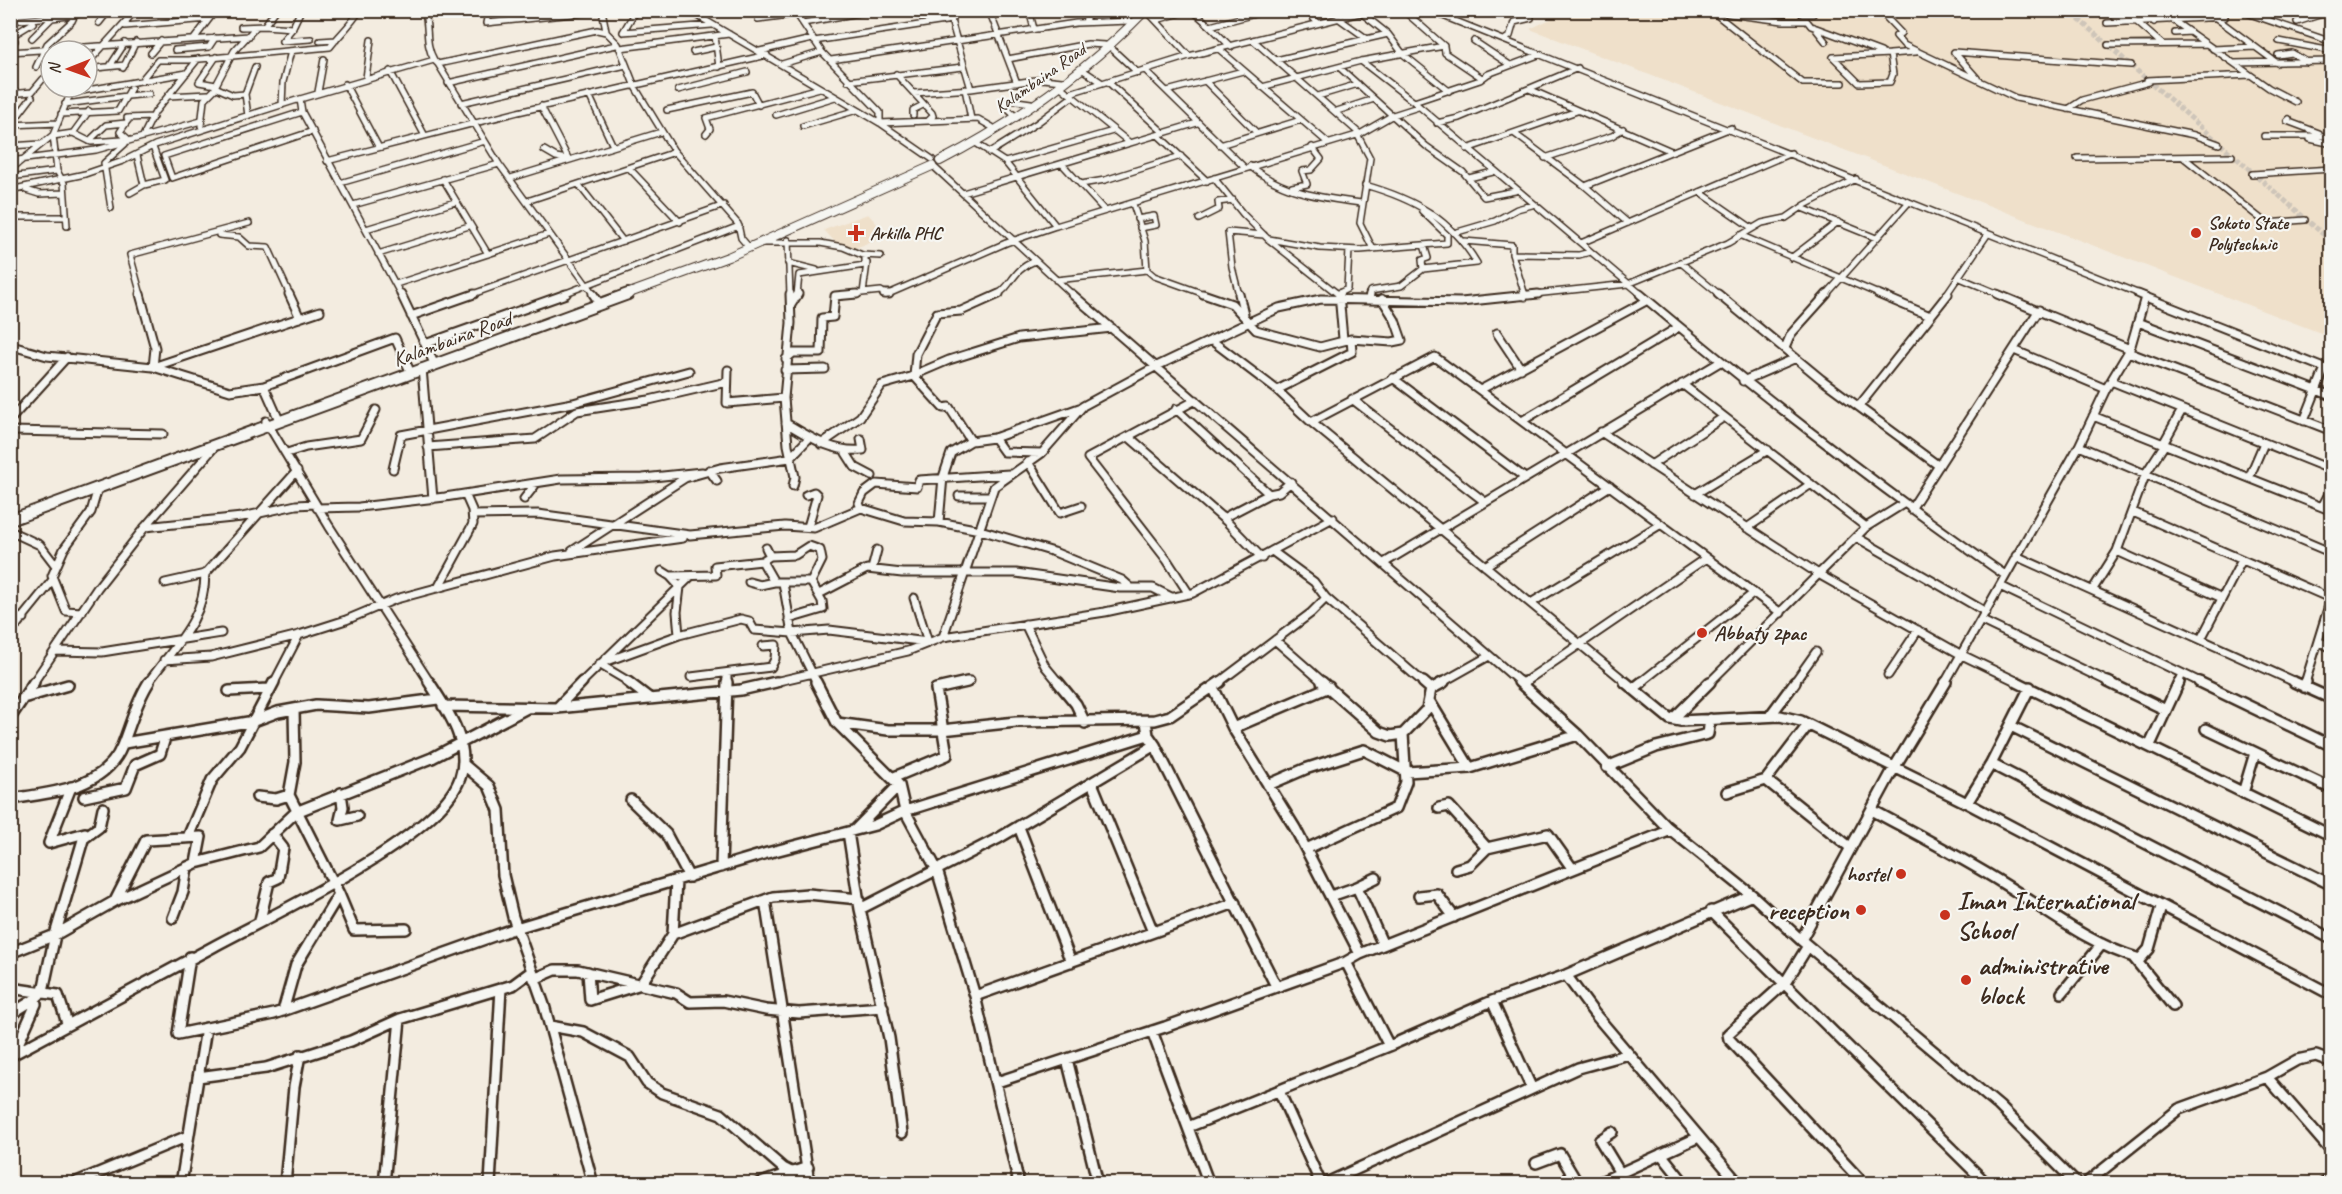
<svg xmlns="http://www.w3.org/2000/svg" width="2342" height="1194" font-family="Caveat,sans-serif">
	<style>
		.built { fill: #efe0ca }
		.lines { fill: none; stroke-linecap: round; stroke-linejoin: round }
		.minor-tunnel { stroke: #cec5b9; stroke-width: 5; stroke-dasharray: 5 2; stroke-linecap: butt }
		.minor-far2-casing { stroke: #3b2a1e; stroke-width: 8 }
		.minor-far1-casing { stroke: #3b2a1e; stroke-width: 11 }
		.minor-casing { stroke: #3b2a1e; stroke-width: 14 }
		.major-far1-casing { stroke: #3b2a1e; stroke-width: 10 }
		.major-casing { stroke: #3b2a1e; stroke-width: 14 }
		.minor-far2 { stroke: #f6f6f2; stroke-width: 5 }
		.minor-far1 { stroke: #f6f6f2; stroke-width: 7 }
		.minor { stroke: #f6f6f2; stroke-width: 9 }
		.major-far1 { stroke: #f6f6f2; stroke-width: 8 }
		.major { stroke: #f6f6f2; stroke-width: 10 }
		.poi-dot { fill: #c8321e; stroke: #f6f6f2; stroke-width: 2 }
		.labels { text-anchor: middle; stroke-width: 4.5; stroke-linejoin: round; paint-order: stroke }
		.far-street-label { font-size: 18px; fill: #3b2a1e; stroke: #f6f6f2 }
		.far-poi-label { font-size: 18px; font-weight: bold; fill: #3b2a1e; stroke: #f6f6f2; text-anchor: start }
		.street-label { font-size: 21px; fill: #3b2a1e; stroke: #f6f6f2 }
		.poi-label { font-size: 21px; font-weight: bold; fill: #3b2a1e; stroke: #f6f6f2; text-anchor: start }
		.near-poi-label { font-size: 26px; font-weight: bold; fill: #3b2a1e; stroke: #f6f6f2; text-anchor: start }
	</style>
	<rect width="100%" height="100%" fill="#f3ece0"/>
	<filter id="ink" filterUnits="userSpaceOnUse"><feTurbulence type="fractalNoise" baseFrequency=".0167" numOctaves="2"/><feDisplacementMap in="SourceGraphic" scale="12" xChannelSelector="R" yChannelSelector="G"/><feConvolveMatrix kernelMatrix="1 2 1 2 8 2 1 2 1" color-interpolation-filters="sRGB"/></filter>
	<g filter="url(#ink)">
		<path class="built" d="M1569,10H2229L2331,46V337L1530,29Z
			M868,214L888,236L855,248L836,243L824,230Z"/>
		<g class="lines">
			<path class="minor-tunnel" d="M2068,10L2332,242"/>
			<g class="minor-far2-casing">
				<path id="minor-far2" d="M333,10H338
					M424,10C430,29 424,42 434,60
					M489,10L486,23L602,11
					M602,10L606,31
					M688,10L880,123L932,159
					M794,10L822,52L880,112V123L978,119L992,127
					M948,10L971,89
					M989,10L1017,83
					M1029,10L1034,29
					M1146,10L1189,56
					M1192,10L1210,26
					M1306,10L1317,22
					M1403,10L1444,46L1445,53L1482,78
					M1428,10L2142,295
					M1879,10L1901,33L1896,36L1904,45L2016,98L2194,135L2219,144
					M2101,10L2116,17H2131L2162,44
					M2140,10L2154,22
					M2153,10L2169,20
					M2210,10L2224,17
					M2238,10L2332,42
					M1359,11L1388,34L1403,54L1449,91
					M1713,12L1783,21H1807L1811,26L1881,52
					M1713,12L1803,83H1843
					M1802,14H1813
					M1882,14L1934,10
					M10,15L52,11
					M51,15L52,18L76,15
					M2162,16L2167,13L2177,14
					M1338,18L1366,38
					M2216,18L2277,63
					M758,19L797,14
					M1157,20L1190,10
					M10,21L51,17
					M2174,21L2269,88L2296,102
					M1085,22L1089,10
					M2297,22L2332,11
					M99,23L107,13L130,10
					M803,23L876,10
					M2107,23L2225,17
					M125,26L209,19
					M264,26L293,28
					M241,27L264,26L276,10
					M1814,27L1826,42
					M623,32L712,25
					M623,32L636,10
					M2175,33L2190,32
					M715,36L719,67
					M10,37L33,23
					M32,38L52,18
					M194,39L216,10
					M1253,40L1360,134
					M1504,40L1510,36L1514,22L1531,18L1529,10
					M10,41H15L10,47
					M282,41L292,29L301,10
					M282,41L311,39
					M320,41L336,40
					M814,41L952,20
					M1474,41L1510,65
					M2279,41L2332,51
					M2108,45L2206,44
					M1110,47L1138,73
					M1231,47L1210,26L1270,10
					M620,48L729,34
					M2213,49L2255,47
					M175,50L209,47L215,38
					M1220,50L1327,142
					M760,51L812,39
					M10,52L249,36
					M693,52L716,47
					M151,53L161,41
					M1890,54L1893,74L1890,82L1859,83L1833,57Z
					M1890,54L1916,52
					M2278,55L2292,53L2307,62
					M216,57L199,82L216,85
					M1008,59L1088,44L1105,45
					M831,60L1076,23L1130,21
					M1276,60L1388,34
					M1361,61L1414,102L1642,295
					M2234,63L2332,61
					M87,64L136,10
					M438,64L499,164L594,295
					M782,64L822,52
					M110,66L125,43
					M36,67L47,44L72,21L77,10
					M123,68L136,42
					M1340,68L1426,146L1463,172L1484,197L1515,191
					M48,69H51
					M87,69L125,65
					M1083,70L1101,82
					M1145,70L1245,168
					M390,71L424,134
					M896,74L932,113L933,116L928,121
					M143,78L158,60H189L330,47C340,34 351,25 360,10
					M366,78L371,40
					M1977,78L1954,52L2131,65
					M2147,80L2250,75
					M848,81L963,67
					M1205,81L1257,133
					M1108,82L1164,133
					M448,83L616,45
					M345,84L378,146
					M1061,87L1130,143
					M1262,87L1361,61L1444,46
					M965,89L971,119
					M1529,89L1671,151
					M678,90L747,72
					M1167,91L1243,71
					M318,92L324,59
					M70,93L187,73
					M914,93L971,89L1043,79L1062,81
					M1070,93L1189,56L1360,13
					M10,94L32,92L43,79
					M245,94L233,95L215,87L234,51L256,27
					M589,95L613,146
					M128,96L149,94
					M168,96L208,94
					M1318,96L1358,84
					M1414,102L1480,80L1488,74L1541,54
					M461,103L626,65
					M65,104L127,96
					M282,105L283,82L291,51
					M541,106L569,160
					M2068,109L2082,100L2149,82
					M667,110L752,92L759,105
					M1337,111L1374,99
					M302,112L164,156L172,178L313,131
					M61,114L118,111L131,88
					M776,115L835,97
					M913,115V110L923,105
					M1014,115L1004,106L1005,102L1010,100L1031,103
					M248,116L245,94L255,67
					M127,118L153,117
					M2289,119L2287,121L2319,133
					M126,123L120,132L128,139
					M1437,123L1459,118L1578,68
					M10,125L58,123
					M10,126L32,97
					M201,126L204,100L215,89
					M803,126L857,110
					M73,133L89,111
					M706,134L710,129L706,118L820,88
					M1357,134L1370,158L1360,223L1373,249
					M1515,134L1585,186L1628,223
					M1158,135L1207,181
					M53,136L73,133L91,142L122,140
					M143,136L155,112L198,59
					M2264,136H2332
					M2310,139L2332,144
					M89,141L106,125L126,123L130,118
					M974,142L1005,162L1056,226
					M1220,145L1301,120
					M10,146L41,144
					M1467,149L1577,111
					M544,150L556,157L567,159
					M989,153L1037,123L1073,96
					M137,155L144,185
					M2183,157L2266,223L2305,220
					M1545,158L1612,136L1623,129
					M2077,158L2232,156
					M10,161L96,150L201,121
					M327,161L518,112L767,55
					M1005,162L1113,131
					M1063,165L1105,211
					M933,166L1073,295
					M1250,166C1281,192 1321,198 1361,203
					M629,168L680,222
					M10,170L53,135
					M2252,174L2332,169
					M10,177L57,171
					M511,178L661,132
					M1214,178L1243,214L1268,239L1339,295
					M1469,178L1493,172
					M443,179L488,254
					M340,183L485,141
					M1081,184L1105,180L1181,156
					M579,185L623,241
					M1365,185C1414,199 1450,218 1477,263L1423,269L1401,286L1370,291L1369,295
					M1585,186L1731,128
					M1292,187L1307,184L1302,171L1311,170L1321,159L1312,147
					M10,190L85,174L123,161L155,145L300,99
					M26,190L39,194L64,193
					M1700,192L1752,228
					M130,193L144,185L165,180L153,147
					M963,193L1197,123
					M527,201L675,152
					M1133,204L1145,241L1147,270L1154,276L1207,295
					M353,205L499,164
					M111,208L104,163L125,144
					M1802,208L1876,238
					M1422,211L1447,235
					M10,217H66
					M1137,219L1154,216L1156,225L1140,228
					M1199,219L1219,209L1218,202L1233,200
					M67,226L64,183L57,171L53,135L73,87
					M366,229L455,202
					M1454,233L1495,221L1517,209L1532,205
					M219,235L239,237L249,246L268,247L290,295
					M1740,235L1881,295
					M1269,239L1320,248L1360,250L1447,243V235
					M788,240L790,295
					M1464,241L1512,245V254L1525,295
					M762,243H820L843,247L862,255L881,256
					M1581,243L1791,153
					M378,254L469,226
					M1512,254L1579,255L1590,252
					M1791,258L1838,222
					M1680,262L1720,295
					M788,263L816,270
					M1423,269L1422,260L1428,258L1424,245
					M1960,278L2001,295
					M1056,280L1147,270
					M396,284L549,234
					M863,293L867,263
					M1339,293L1347,289L1349,250
					M141,295L130,255L249,223
					M401,295L302,112L300,99L434,60L438,64L597,30L606,32L618,44L635,87L674,151L738,224L741,238L747,245
					M470,295L724,205
					M561,295L739,226
					M797,295L799,275L865,265V255
					M843,295L881,291L886,295L1006,243L1056,226L1360,134L1393,115L1418,107
					M996,295C1012,288 1011,270 1035,261
					M1239,295L1232,267L1228,232L1264,235
					M1525,295L1628,284L1728,243L1762,223L1786,218L1805,205L1856,179
					M1826,295L1909,202
					M1946,295L1987,235"/>
			</g>
			<g class="minor-far1-casing">
				<path id="minor-far1" d="M140,294L155,348L153,367
					M289,294L300,318
					M401,294L433,361
					M593,294L598,301
					M790,294L791,323L784,398L788,445L795,477L793,486
					M884,294H889
					M1072,294L1521,683
					M1203,294L1232,304L1256,330L1320,347L1351,339L1352,352L1277,390
					M1239,294L1244,314
					M1339,294L1343,339
					M1524,294L1525,296
					M1640,294C1758,393 1878,487 2005,575
					M1718,294L1821,379L1939,466
					M1878,294L1930,316
					M1997,294L2130,349
					M2138,294L2332,371
					M1369,299L1370,294
					M791,305L798,294
					M411,316L474,294
					M2138,322L2332,396
					M1497,333L1521,369
					M10,336L12,346L47,356L153,367L230,391L264,386L395,338L409,369
					M1351,339L1392,342L1402,340L1395,320L1382,299
					M1211,340L1277,390L1311,422L1627,683
					M425,344L566,294
					M1785,348L1791,334L1827,294
					M2014,350L2106,389
					M2128,352L2332,431
					M786,359L793,353H821L822,318L833,317L835,296L857,294
					M153,367L320,311
					M422,368L433,499
					M728,370L727,403L784,398
					M785,370L825,369
					M914,375L949,360L1019,338L1112,328
					M914,376L916,354L937,313L961,311L999,294
					M914,376L943,408L949,407L971,441
					M1393,378L1525,478
					M1743,381L1796,358
					M2111,381L2332,470
					M1682,384L1866,527
					M264,386L279,420
					M1480,390L1646,301
					M1352,399L1485,502
					M1859,406L1948,294
					M1176,409L1269,494L1223,518
					M2093,416L2322,507
					M10,420L67,357
					M266,421L329,526L430,683
					M1522,421L1677,328
					M2304,421L2325,368
					M1311,422L1435,357L1781,613
					M786,423C811,438 833,453 863,450L861,439
					M10,431L163,434
					M1601,432L1820,575L1960,654L2020,683
					M1129,437L1226,521L1262,558
					M994,438L1004,452L1041,453
					M821,444L860,417L882,385L914,376
					M2163,444L2182,410
					M2079,446L2332,553
					M428,447L535,439L577,411L649,400L727,382
					M287,453L306,447L361,439L376,410
					M846,453L855,467L872,476
					M1028,462L1060,513L1081,506
					M1651,465L1724,417
					M393,469L401,435L573,403L689,371
					M709,470L717,481
					M2249,478L2264,443
					M2332,488L2322,507L2332,511
					M1269,494L1279,492L1291,482
					M1695,494L1768,450
					M806,495L814,492L817,495L808,527
					M959,496H990
					M524,499L535,485
					M317,508L359,507L445,497L561,479L643,478L702,472
					M861,508L859,503L864,493L876,484L917,487L919,480L1009,474
					M1911,509L2039,310
					M2133,512L2332,599
					M473,515L538,514L690,535L785,526L814,528L861,508L904,521L939,522L980,530L1054,552L1122,580L1130,587
					M939,522L943,477L951,453L971,441L994,438L1082,407
					M145,527L242,517L296,505L315,504
					M1747,528L1811,484
					M10,531L40,545L56,566
					M1856,537L1986,612
					M766,548L770,556
					M572,551L685,478L720,468L790,458L810,437
					M1272,551L1314,582L1326,598L1424,683
					M2117,551L2222,598
					M2016,556L2297,683
					M762,561L774,582H811
					M1384,563L1720,362
					M1485,566L1610,486
					M872,569L877,550
					M662,571L670,576L716,575L715,566L762,561L770,556L795,555L809,546L820,550L822,560L811,582L822,601L823,609L789,619
					M670,576L680,587L677,612L679,635
					M749,582L760,585L774,582
					M165,583L205,574L297,471
					M783,583L792,633L817,683
					M2000,586L2202,683
					M438,588L473,524L472,510L465,494
					M2093,589L2117,551L2146,473L2165,444
					M819,594L867,569L902,573H1016L1120,588H1153L1171,597
					M1189,594L1167,560L1088,458L1196,400
					M1531,603L1661,524
					M82,612L66,611L52,576L64,549L91,512L98,488
					M10,617L24,618
					M1982,621L2111,683
					M1025,624L1045,666L1059,683
					M10,633L52,581
					M943,637L994,487L1042,453L1083,406L1157,366L1279,308L1321,299L1461,302L1538,294
					M2201,639L2242,560
					M1275,640L1324,683
					M2318,641L2332,648
					M56,651L102,652L221,633
					M164,660L211,657L299,635L346,620L396,599L555,556L683,538
					M599,664L679,635L741,619L749,621L754,630L792,633L829,630L928,642L914,598
					M599,664L631,683
					M1888,675L1918,630
					M691,677L771,667L775,659L776,645L763,646
					M33,683L98,587L145,527L216,445
					M148,683C173,647 205,621 205,574
					M274,683L299,635
					M581,683L690,577
					M727,683V673
					M770,683L908,651L943,637L1105,612L1193,593L1333,518
					M961,683L970,681
					M1218,683L1311,613L1326,598
					M1441,683L1489,656
					M1523,683L1706,558
					M1640,683L1754,593
					M1709,683L1866,527L1903,504
					M1794,683L1816,652
					M1945,683L2079,446L2106,389L2130,349L2145,297
					M2178,683L2182,674
					M2305,683L2331,599"/>
			</g>
			<g class="minor-casing">
				<path id="minor" d="M628,682L649,698
					M816,682L837,723L899,785L905,811L937,870L975,996L1235,903
					M1058,682L1076,704L1085,723
					M1322,682L1379,732L1390,736L1403,734
					M1423,682L1431,689
					M1519,682L1578,735L1666,826L1752,895L1801,940L1999,1106L2077,1184
					M1625,682L1670,719L1680,721L1780,716L1801,721L1967,803L2332,995
					M2017,682L2332,836
					M2108,682L2166,710
					M2199,682L2332,746
					M2294,682L2332,699
					M1522,684L1525,682
					M1213,687L1233,728L1295,828L1360,954
					M2304,687L2306,682
					M1633,689L1642,682
					M229,691L269,689
					M23,698L68,685
					M1430,702L1470,768
					M443,706L557,708L741,690L776,682
					M557,708L582,682
					M1770,716L1795,682
					M10,718L34,682
					M1673,719L1710,682
					M837,723L888,730H942L1016,722L1155,720L1170,716L1220,682
					M2011,726L2332,885
					M1233,728L1329,687
					M2206,729L2332,789
					M124,743L254,721L278,712L316,705L369,708L438,699
					M1155,745L1276,986
					M2150,745L2179,682
					M463,764L489,786L499,810L503,875L513,917L544,1005L593,1184
					M1991,764L2332,939
					M1607,767L1656,747L1708,734L1710,719
					M892,778L947,755L936,689L967,682
					M1766,780L1851,848
					M1092,783L1153,932
					M1268,785L1305,769L1364,750L1407,772L1470,768L1578,735
					M1727,792L1766,780L1808,725
					M341,793L343,807L340,820L357,816
					M2243,793L2255,753
					M84,797L126,788L135,765L160,754L165,738
					M257,797L276,799L289,795
					M10,799C50,793 105,789 122,746C131,724 136,702 149,682
					M631,800L666,834L689,877
					M1967,803L1991,764L2030,687
					M1439,808L1449,806L1487,848L1548,834L1572,868
					M1872,810C1916,834 1961,857 2004,884C2048,911 2090,945 2140,959L2149,949L2161,907
					M1019,827L1071,962
					M855,830L899,785
					M848,832L860,909L889,1038L902,1133
					M188,837L212,780L240,747L274,682
					M84,838L99,827L103,808
					M49,843L71,787
					M1306,849L1396,808L1406,782L1403,734L1427,709L1431,689L1444,682
					M721,867L727,682
					M1456,869L1470,865L1487,848
					M1357,887L1376,878
					M339,894L354,930L406,929
					M1331,896L1357,887L1383,945
					M1419,896L1437,894L1454,917
					M765,900L809,1182
					M115,901L146,840L201,837L196,863
					M860,909L999,838L1155,745L1148,735
					M1711,911L1987,1184
					M173,918L183,892L187,868
					M260,920L269,882L278,878L283,848L272,834
					M673,934L676,881
					M1801,940L1894,768L1946,682
					M1808,946L1785,983L1728,1034L1729,1039L1864,1184
					M10,953L55,935L115,901L196,863L259,847L296,812L432,758L527,708
					M190,957L178,1034L274,1014L516,928L767,853L875,825L905,811L1148,735L1146,721
					M2134,958L2173,1006
					M1346,962L1389,1046
					M588,972L590,1000L641,984L673,934L773,897L808,894L859,899
					M1566,975L1594,1013L1739,1184
					M534,979L555,970H578L676,993L690,1002L723,1001L766,1010L799,1013L883,1007
					M10,988L58,995L67,1023
					M2062,993L2102,944
					M975,996L1019,1184
					M1492,1001L1532,1089
					M10,1007L19,1009L35,999
					M283,1011L296,965L339,894L289,795L295,762L294,709
					M10,1017L19,1009
					M550,1026L583,1032L630,1057L647,1083L662,1093L721,1114L783,1168L809,1181
					M1152,1031L1209,1184
					M14,1053L36,1004L35,999L43,991L55,935L85,833L49,843
					M10,1056C77,1020 144,984 211,948C269,916 439,839 460,778C472,744 446,708 429,682
					M1067,1059L1098,1184
					M198,1077L266,1068L351,1041L400,1019L513,985L532,971
					M2267,1077L2332,1152
					M997,1082L1165,1027L1346,962L1360,954L1671,830
					M1279,1091L1321,1184
					M1188,1127L1389,1046L1492,1001L1566,975L1752,895
					M1612,1132L1600,1140L1620,1173
					M1661,1154L1685,1184
					M1536,1163L1560,1154L1578,1184
					M72,1184L188,1136
					M181,1184L206,1028
					M285,1184L294,1087L300,1055
					M384,1184L400,1019
					M490,1184L501,988
					M758,1184L808,1167
					M1324,1184L1578,1068L1629,1054
					M1596,1184L1699,1137
					M2085,1184L2179,1109L2267,1077L2297,1060L2316,1056L2332,1062
					M2323,1184L2332,1178"/>
			</g>
			<g class="major-far1-casing">
				<path id="major-far1" d="M940,161C1017,121 1085,73 1146,10
					M624,295L728,257L932,166"/>
			</g>
			<g class="major-casing">
				<path id="major" d="M10,520L628,294"/>
			</g>
			<use href="#minor-far2" class="minor-far2"/>
			<use href="#minor-far1" class="minor-far1"/>
			<use href="#minor" class="minor"/>
			<use href="#major-far1" class="major-far1"/>
			<use href="#major" class="major"/>
		</g>
	</g>
	<g class="poi-dot">
		<path d="M853 224h6v6h6v6h-6v6h-6v-6h-6v-6h6z"/>
		<circle cx="2196" cy="233" r="6"/>
		<circle cx="1702" cy="633" r="6"/>
		<circle cx="1901" cy="874" r="6"/>
		<circle cx="1861" cy="910" r="6"/>
		<circle cx="1945" cy="915" r="6"/>
		<circle cx="1966" cy="980" r="6"/>
	</g>
	<g class="labels">
		<g class="far-street-label">
			<text transform="translate(1040 78) rotate(-35)" y="6">Kalambaina Road</text>
		</g>
		<g class="far-poi-label">
			<text x="2208" y="229">Sokoto State<tspan x="2208" dy="21">Polytechnic</tspan></text>
			<text x="870" y="239">Arkilla PHC</text>
		</g>
		<g class="street-label">
			<text transform="translate(452 339) rotate(-20)" y="7">Kalambaina Road</text>
		</g>
		<g class="poi-label">
			<text x="1714" y="640">Abbaty 2pac</text>
			<text x="1889" y="881" text-anchor="end">hostel</text>
		</g>
		<g class="near-poi-label">
			<text x="1957" y="909">Iman International<tspan x="1957" dy="30">School</tspan></text>
			<text x="1849" y="919" text-anchor="end">reception</text>
			<text x="1978" y="974">administrative<tspan x="1978" dy="30">block</tspan></text>
		</g>
	</g>
	<rect width="2342" height="1194" fill="none" stroke="#f6f6f2" stroke-width="36"/>
	<rect x="18" y="18" width="2306" height="1158" fill="none" stroke="#3b2a1e" stroke-width="2" filter="url(#ink)"/>
	<g transform="translate(69 69) rotate(269)"><circle r="28" fill="#f6f6f2" stroke="#aba49d" stroke-width="1.5"/>
	<path d="M0-4.5L10 22L0 15L-10 22Z" fill="#c8321e"/>
	<text y="-9" font-size="16" font-weight="bold" text-anchor="middle" fill="#3b2a1e">N</text>
	</g>
</svg>
